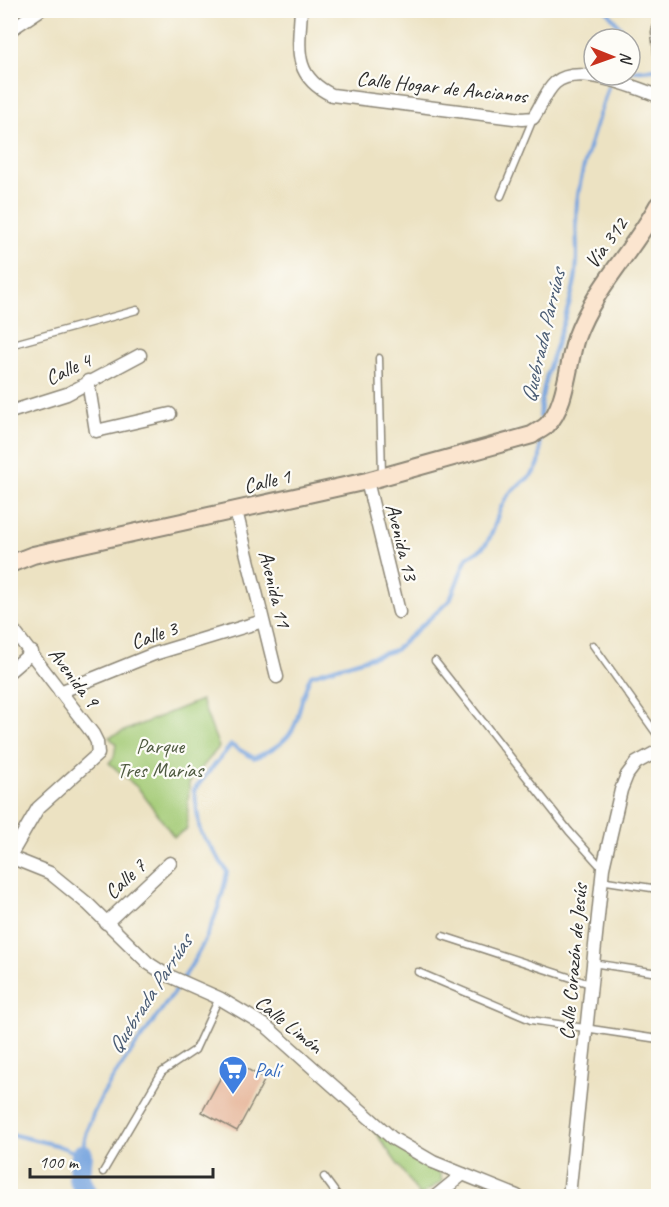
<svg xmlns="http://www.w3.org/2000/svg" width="669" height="1207" font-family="Caveat,sans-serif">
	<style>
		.green { fill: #a3ca74; stroke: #677a50; stroke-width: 1.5 }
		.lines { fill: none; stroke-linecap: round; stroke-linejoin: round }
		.stream { stroke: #75a3de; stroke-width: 4 }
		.river { stroke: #75a3de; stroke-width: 22 }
		.building { fill: #e6b599 }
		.lane-casing { stroke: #8c8676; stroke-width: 9 }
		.street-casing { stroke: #8c8676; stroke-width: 15 }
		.secondary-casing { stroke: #8c8676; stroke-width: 20 }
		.lane { stroke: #fff; stroke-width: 6 }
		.street { stroke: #fff; stroke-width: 12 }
		.secondary { stroke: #fbe5cf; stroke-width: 16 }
		.labels { text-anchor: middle; stroke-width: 4.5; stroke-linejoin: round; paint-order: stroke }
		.street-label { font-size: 21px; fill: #2b2b2b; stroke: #fdfcf7 }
		.park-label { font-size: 21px; fill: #4f5b41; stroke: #fdfcf7 }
		.shop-label { font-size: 21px; fill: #366cbe; stroke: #fdfcf7; text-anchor: start }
		.water-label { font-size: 22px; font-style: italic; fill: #495b73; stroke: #fdfcf7 }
	</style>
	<rect width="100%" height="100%" fill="#fdfcf7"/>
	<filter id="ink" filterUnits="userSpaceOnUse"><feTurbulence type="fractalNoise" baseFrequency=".0167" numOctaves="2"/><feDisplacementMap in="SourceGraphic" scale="12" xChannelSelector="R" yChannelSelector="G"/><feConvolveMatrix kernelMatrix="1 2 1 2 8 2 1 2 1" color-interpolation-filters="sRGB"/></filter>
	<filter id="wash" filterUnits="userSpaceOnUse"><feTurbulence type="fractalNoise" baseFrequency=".008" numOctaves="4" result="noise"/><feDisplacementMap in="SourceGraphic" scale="24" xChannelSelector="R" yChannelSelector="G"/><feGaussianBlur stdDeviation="1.35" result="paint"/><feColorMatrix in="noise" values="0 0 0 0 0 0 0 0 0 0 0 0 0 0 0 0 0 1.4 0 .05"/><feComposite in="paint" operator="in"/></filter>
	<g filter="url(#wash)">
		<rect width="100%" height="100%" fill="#ece2c2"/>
		<path class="green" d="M201,700L219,747L189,783L187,829L174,837L139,789L109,763L114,757L116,744L109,737Z
			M370,1125L440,1173L442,1181L420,1196Z"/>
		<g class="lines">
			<path class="stream" d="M606,10L621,28L622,39
				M630,71L655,69
				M540,417C542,370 566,327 575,280C580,255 574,228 577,202C582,163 597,124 608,87
				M10,1134L56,1145L82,1155C87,1110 114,1076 139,1041C178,988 217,937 227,871L200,831L194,790L231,745L254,758C309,734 290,719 311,675L395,650L450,600L467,557C500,545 490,516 510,493C519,483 534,478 539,463C541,456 540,447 540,439"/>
			<path class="river" d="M82,1155L79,1178L88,1196"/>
		</g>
		<g id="blocks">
			<path class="building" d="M238,1064L265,1079L237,1131L202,1112L221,1077L229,1081Z"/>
		</g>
	</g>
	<g filter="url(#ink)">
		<use href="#blocks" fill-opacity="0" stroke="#8c8676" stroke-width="1.5"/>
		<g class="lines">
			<g class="lane-casing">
				<path id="lane" d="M658,21L655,32L658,61
					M501,196L533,119
					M10,345L137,310
					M379,358L382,474
					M593,645L658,736
					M435,661L569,831L602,868
					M600,880L658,889
					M443,936L590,984
					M592,963L658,973
					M418,972L531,1020L658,1039
					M103,1172L162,1072L195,1050L219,998
					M324,1177L338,1196"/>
			</g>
			<g class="street-casing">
				<path id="street" d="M301,10C299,48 292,76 332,95L522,119L533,118C541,107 545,92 555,83C577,63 635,87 658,96
					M10,30L40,10
					M88,381L96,431L170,414
					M10,412L67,394L140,355
					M367,481L399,612
					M236,511L277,677
					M10,626L93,734L97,742L98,754L38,808L10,856
					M10,671L32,652
					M60,692L154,654L263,621
					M10,857L50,873L88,904L148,963L165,974L219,998L266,1026L392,1138L433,1162L517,1196
					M106,923L170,863
					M436,1196L463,1174
					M569,1196L603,868L621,790L627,775L636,763L658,751"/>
			</g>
			<g class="secondary-casing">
				<path id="secondary" d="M10,564L33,555L367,481L532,435C536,432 543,429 547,425C566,407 568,362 576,338C594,288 633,251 658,205"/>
			</g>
			<use href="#lane" class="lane"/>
			<use href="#street" class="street"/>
			<use href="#secondary" class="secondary"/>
		</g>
	</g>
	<defs>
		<g id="supermarket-pin" transform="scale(1.5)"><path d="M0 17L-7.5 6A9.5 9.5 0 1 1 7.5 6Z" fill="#3f7fe0" stroke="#fdfcf7"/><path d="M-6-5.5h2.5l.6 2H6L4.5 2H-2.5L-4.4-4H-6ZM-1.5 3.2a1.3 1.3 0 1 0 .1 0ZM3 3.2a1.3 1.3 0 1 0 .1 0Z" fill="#fff"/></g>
	</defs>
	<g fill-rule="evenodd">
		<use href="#supermarket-pin" x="233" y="1070"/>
	</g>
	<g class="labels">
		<g class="street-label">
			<text transform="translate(442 87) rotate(6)" y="7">Calle Hogar de Ancianos</text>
			<text transform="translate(606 243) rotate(-54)" y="7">Vía 312</text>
			<text transform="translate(68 369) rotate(-25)" y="7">Calle 4</text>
			<text transform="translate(267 481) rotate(-13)" y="7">Calle 1</text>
			<text transform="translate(402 542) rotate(76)" y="7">Avenida 13</text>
			<text transform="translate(275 589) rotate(76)" y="7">Avenida 11</text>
			<text transform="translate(154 635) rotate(-19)" y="7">Calle 3</text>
			<text transform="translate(74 677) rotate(53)" y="7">Avenida 9</text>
			<text transform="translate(125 879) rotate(-43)" y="7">Calle 7</text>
			<text transform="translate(573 962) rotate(-85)" y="7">Calle Corazón de Jesús</text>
			<text transform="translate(289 1024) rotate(39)" y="7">Calle Limón</text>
		</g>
		<g class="park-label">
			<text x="160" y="753">Parque<tspan x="160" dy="24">Tres Marías</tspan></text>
		</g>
		<g class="shop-label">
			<text x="254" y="1077">Palí</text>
		</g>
		<g class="water-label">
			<text transform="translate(542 336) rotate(-77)" y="8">Quebrada Parrúas</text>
			<text transform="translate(149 994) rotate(-57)" y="8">Quebrada Parrúas</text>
		</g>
	</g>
	<rect width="669" height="1207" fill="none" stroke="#fdfcf7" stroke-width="36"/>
	<g transform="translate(612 57) rotate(91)"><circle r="28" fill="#fdfcf7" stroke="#a9a8a5" stroke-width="1.5"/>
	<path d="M0-4.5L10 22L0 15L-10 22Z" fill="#c8321e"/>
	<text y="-9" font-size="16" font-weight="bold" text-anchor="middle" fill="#2b2b2b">N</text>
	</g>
	<path d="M30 1168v9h183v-9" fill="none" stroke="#2b2b2b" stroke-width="3"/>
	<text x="39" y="1168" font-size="18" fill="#2b2b2b" stroke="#fdfcf7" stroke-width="4.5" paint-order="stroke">100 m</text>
</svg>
